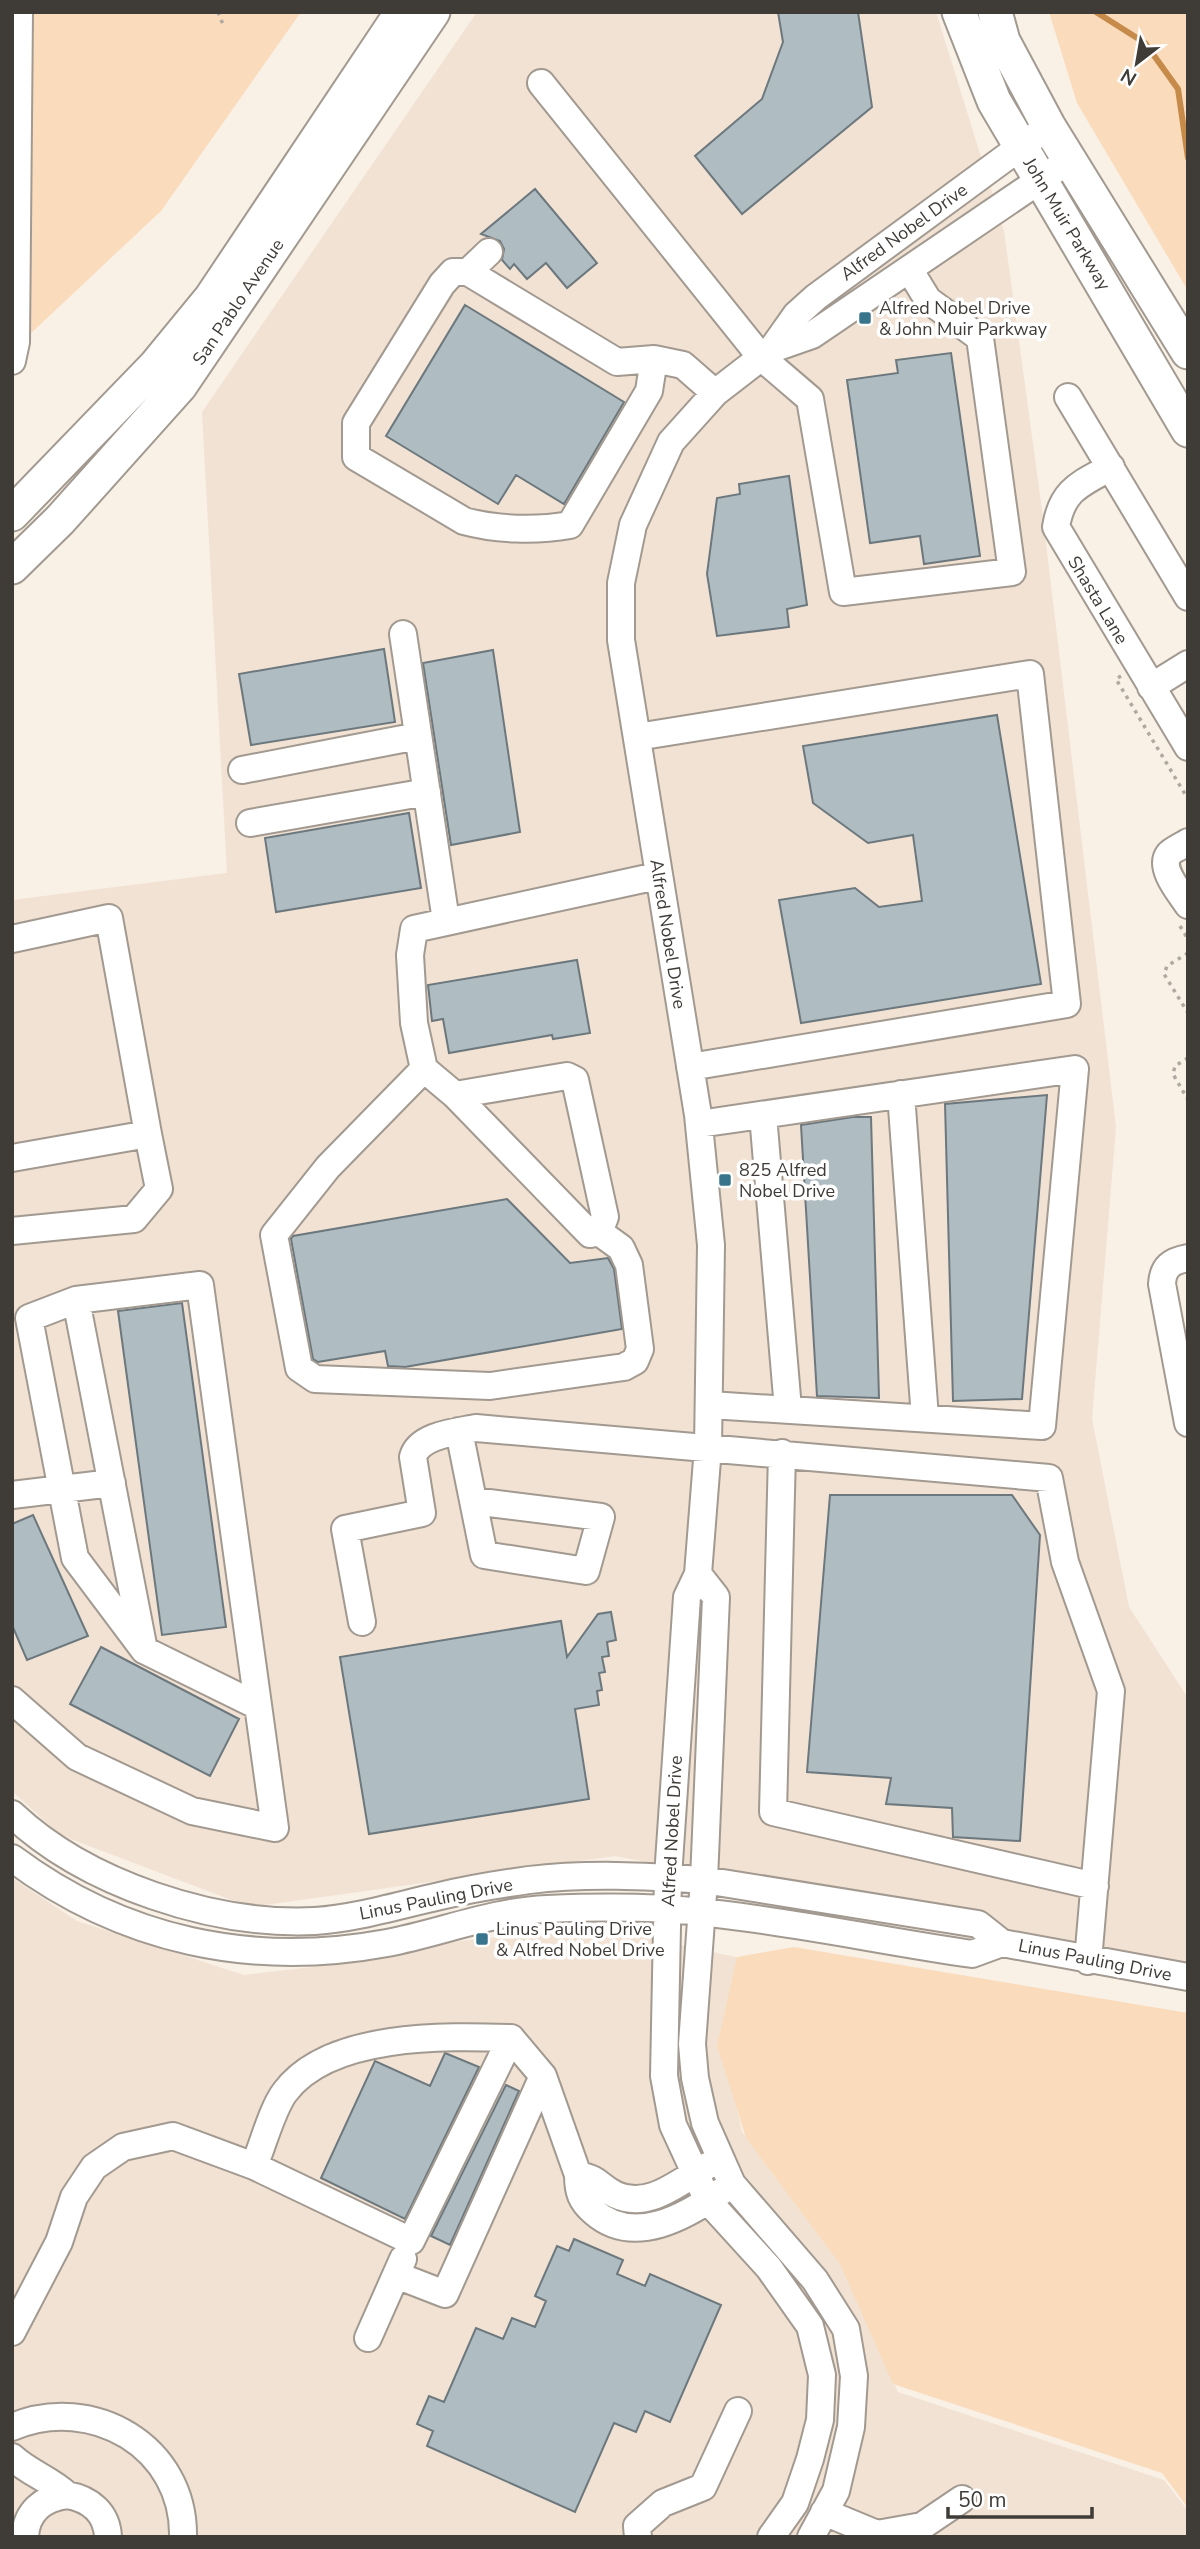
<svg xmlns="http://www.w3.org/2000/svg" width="1200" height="2549" font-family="'Nunito Sans',sans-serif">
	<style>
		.built { fill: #f1e2d3 }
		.green { fill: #fadcbd }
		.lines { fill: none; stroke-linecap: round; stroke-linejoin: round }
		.stream { stroke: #c68b4a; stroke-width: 6 }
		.building { fill: #afbcc1; stroke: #6c787d; stroke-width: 2 }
		.minor-casing { stroke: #a29990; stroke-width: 30 }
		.major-casing { stroke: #a29990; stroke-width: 37 }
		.path { stroke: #b0a9a1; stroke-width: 3.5; stroke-dasharray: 3.5 5; stroke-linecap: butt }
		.minor { stroke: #fff; stroke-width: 26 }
		.major { stroke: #fff; stroke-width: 33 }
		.poi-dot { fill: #38748b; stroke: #fff; stroke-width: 2.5 }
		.labels { text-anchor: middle; stroke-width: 7; stroke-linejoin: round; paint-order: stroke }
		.street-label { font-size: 18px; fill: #3f3b37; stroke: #fff }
		.poi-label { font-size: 18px; fill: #3f3b37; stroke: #fff; text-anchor: start }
	</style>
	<rect width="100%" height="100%" fill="#f9f0e6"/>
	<path class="built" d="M477,12H936L1004,231L1042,510L1116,1127L1092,1419L1129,1607L1188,1698V1963L615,1856L250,1907L60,1835L12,1791V900L227,873L202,412Z
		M12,1878L77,1921L244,1975L364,1961L451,1942L595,1927L740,1958L722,2042L742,2132L842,2262L898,2392L1164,2480L1188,2511V2537H12Z"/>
	<path class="green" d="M12,12H301L161,211L12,351Z
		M1049,12H1188V291L1077,103Z
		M794,1947L1188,2013V2508L1162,2473L893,2384L840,2264L746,2138L717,2046L737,1957Z"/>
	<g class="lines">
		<path class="stream" d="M1096,12L1145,43L1178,89L1188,158"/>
	</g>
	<path class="building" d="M778,12H858L872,107L742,214L695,156L762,99L783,42Z
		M535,189L597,263L567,288L546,263L527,279L514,264L510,269L502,260L504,249L500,241L481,234Z
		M465,305L624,402L564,504L516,475L498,504L386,436Z
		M951,353L980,556L924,564L920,536L870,543L847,380L898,373L896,360Z
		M789,476L807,605L787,609L789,627L717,636L707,574L717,498L740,494L739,484Z
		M384,649L395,722L251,745L239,674Z
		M493,650L520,832L451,845L423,663Z
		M997,715L1041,984L801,1023L779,900L855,888L879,907L922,901L913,835L868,843L813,803L803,746Z
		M409,813L421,888L276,912L265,838Z
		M577,960L590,1033L553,1039L552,1035L449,1053L443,1019L432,1021L428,985Z
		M1047,1095L1022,1399L953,1401L945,1104Z
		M853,1117H871L879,1398L817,1396L801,1125Z
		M507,1199L570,1263L608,1258L614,1269L622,1329L405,1367L388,1366L385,1351L318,1362L313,1359L291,1239L293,1236Z
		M182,1303L226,1627L162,1635L118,1311Z
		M830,1495H1012L1040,1535L1020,1841L953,1837L952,1808L886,1804L891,1778L807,1772Z
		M33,1515L88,1636L27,1660L12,1625V1524Z
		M611,1612L616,1640L607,1642L609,1656L602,1657L605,1672L599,1673L602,1690L597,1691L599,1705L575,1709L589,1799L369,1834L340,1657L561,1621L567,1657L598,1614Z
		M101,1647L239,1719L210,1776L70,1704Z
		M445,2053L479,2067L405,2219L321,2178L375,2061L430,2086Z
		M506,2085L519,2091L450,2245L431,2236Z
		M574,2239L623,2260L617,2274L645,2286L650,2274L721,2305L670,2422L645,2411L636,2432L614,2423L575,2512L427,2446L433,2431L417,2424L429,2396L444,2402L476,2328L503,2339L512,2318L535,2327L546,2301L535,2296L557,2246L569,2251Z"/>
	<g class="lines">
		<g class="minor-casing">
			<path id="minor" d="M541,83L761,357L810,399L843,592L1012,572L980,338L928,300L909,269
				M453,272H468L617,362L654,359L649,391L570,525C536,531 497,530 464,521L356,457V423L442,284Z
				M468,272L489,252
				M772,349L812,335L1068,161
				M654,359L683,365L715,393
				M12,361L16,342L19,12
				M1068,397L1188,597
				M1111,467C1081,484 1062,489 1056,527L1188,747
				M403,634L446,921
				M1151,687L1188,664
				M637,737L1030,674L1067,1004L690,1067
				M242,770L418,736
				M250,823L427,792
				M1188,842C1182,846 1172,850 1169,854C1158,868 1181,894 1188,905
				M12,939L109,918L148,1134
				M424,1069L328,1167L274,1235L299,1368L315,1379L490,1386L624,1367L635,1361L640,1349L629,1265L621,1248L599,1232L590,1234L455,1095L424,1069L414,1023L410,955L414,929L657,876
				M901,1094L925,1418
				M455,1095L567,1076L575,1080L605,1217L599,1232
				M763,1115L788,1409
				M699,1124L1075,1069L1042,1426L710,1405
				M12,1158L148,1134L159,1189L134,1219L12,1231
				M1188,1258C1171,1261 1163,1267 1162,1284L1188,1423
				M459,1431L484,1555L586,1571L601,1517L473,1501
				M782,1453L773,1812L1095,1886
				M12,1495L112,1483
				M698,1574L716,1597L704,1880L692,2044L695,2078L705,2123L732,2184L815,2280L846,2329L854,2376L851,2427L836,2491L811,2537
				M362,1622L345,1529L422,1513L413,1457C419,1435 456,1432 476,1428L1049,1478L1065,1562L1111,1691L1088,1961
				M144,1650L258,1706
				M12,1700L77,1757L192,1811L275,1828L200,1285L76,1300L144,1650L75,1558L29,1318L76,1300
				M12,1814C86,1884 214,1926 315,1921C358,1918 399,1905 440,1896C469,1889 500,1884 529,1880C587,1873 646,1876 704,1880L978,1924L1002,1943L1188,1977
				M12,1858C123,1941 252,1968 387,1943C440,1933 493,1911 547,1909C597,1907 650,1906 700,1912C791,1921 881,1941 972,1954L1002,1943
				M254,2166L411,2241L511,2038
				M707,2166C680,2181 649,2210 616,2195C599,2187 600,2179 578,2175C578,2192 581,2201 594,2212C634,2247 687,2216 722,2191
				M396,2275L445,2294L543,2076
				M12,2332L59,2242L74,2197L94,2167L123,2147L173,2136L254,2166C263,2145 272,2109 285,2092C329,2033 445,2036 511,2038L543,2076L578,2175
				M368,2338L403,2259
				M12,2427C92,2393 185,2447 183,2537
				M12,2457C29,2473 50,2479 67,2495
				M824,2512L877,2534L922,2526L962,2499
				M25,2537C26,2512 43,2498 67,2495C90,2499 107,2513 108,2537
				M638,2537L637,2526L663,2503L703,2487L738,2411
				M771,2537L795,2503L810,2459L820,2420L822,2375L810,2326L769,2268L708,2201L673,2125L664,2076L668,1877L687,1597L698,1574L708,1447L711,1245L698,1115L621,640V583L633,525L671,442L715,393L772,349L796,315L816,297L1035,136"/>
		</g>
		<g class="major-casing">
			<path id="major" d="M959,12L994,101L1188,430
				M995,12L1003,41L1049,127L1188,352
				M12,514L156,365L211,298L402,12
				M12,567L60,520L180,386L433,12"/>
		</g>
		<path class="path" d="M218,12L224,27
			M1121,676L1116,679L1188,799
			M1180,926L1188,939
			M1188,953L1167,966L1164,974L1188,1013
			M1188,1058L1175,1066L1173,1074L1188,1100"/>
		<use href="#minor" class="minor"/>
		<use href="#major" class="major"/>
	</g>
	<g class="poi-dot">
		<rect x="858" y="311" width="14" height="14" rx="3.5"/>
		<rect x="718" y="1173" width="14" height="14" rx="3.5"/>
		<rect x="475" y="1932" width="14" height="14" rx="3.5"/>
	</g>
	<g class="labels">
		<g class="street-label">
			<text transform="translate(1067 224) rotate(59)" y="6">John Muir Parkway</text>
			<text transform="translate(904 232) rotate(-36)" y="6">Alfred Nobel Drive</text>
			<text transform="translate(238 302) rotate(-56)" y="6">San Pablo Avenue</text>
			<text transform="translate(1098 600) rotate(59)" y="6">Shasta Lane</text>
			<text transform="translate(668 934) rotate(81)" y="6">Alfred Nobel Drive</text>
			<text transform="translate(672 1831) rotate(-87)" y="6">Alfred Nobel Drive</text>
			<text transform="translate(436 1899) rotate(-11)" y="6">Linus Pauling Drive</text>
			<text transform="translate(1095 1960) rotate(11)" y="6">Linus Pauling Drive</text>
		</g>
		<g class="poi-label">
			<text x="879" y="314">Alfred Nobel Drive<tspan x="879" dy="21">&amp; John Muir Parkway</tspan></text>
			<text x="739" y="1176">825 Alfred<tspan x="739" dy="21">Nobel Drive</tspan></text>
			<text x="496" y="1935">Linus Pauling Drive<tspan x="496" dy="21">&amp; Alfred Nobel Drive</tspan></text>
		</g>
	</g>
	<rect width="1200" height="2549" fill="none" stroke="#3f3b37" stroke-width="28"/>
	<g transform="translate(1137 63) rotate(211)" stroke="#ffffff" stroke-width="5" paint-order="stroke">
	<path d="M0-5L12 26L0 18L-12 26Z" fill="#3f3b37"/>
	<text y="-10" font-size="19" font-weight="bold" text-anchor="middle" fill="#3f3b37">N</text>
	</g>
	<path d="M948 2507v10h144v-10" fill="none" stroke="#3f3b37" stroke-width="3.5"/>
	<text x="958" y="2507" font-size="21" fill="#3f3b37" stroke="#ffffff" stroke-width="5" paint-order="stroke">50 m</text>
</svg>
